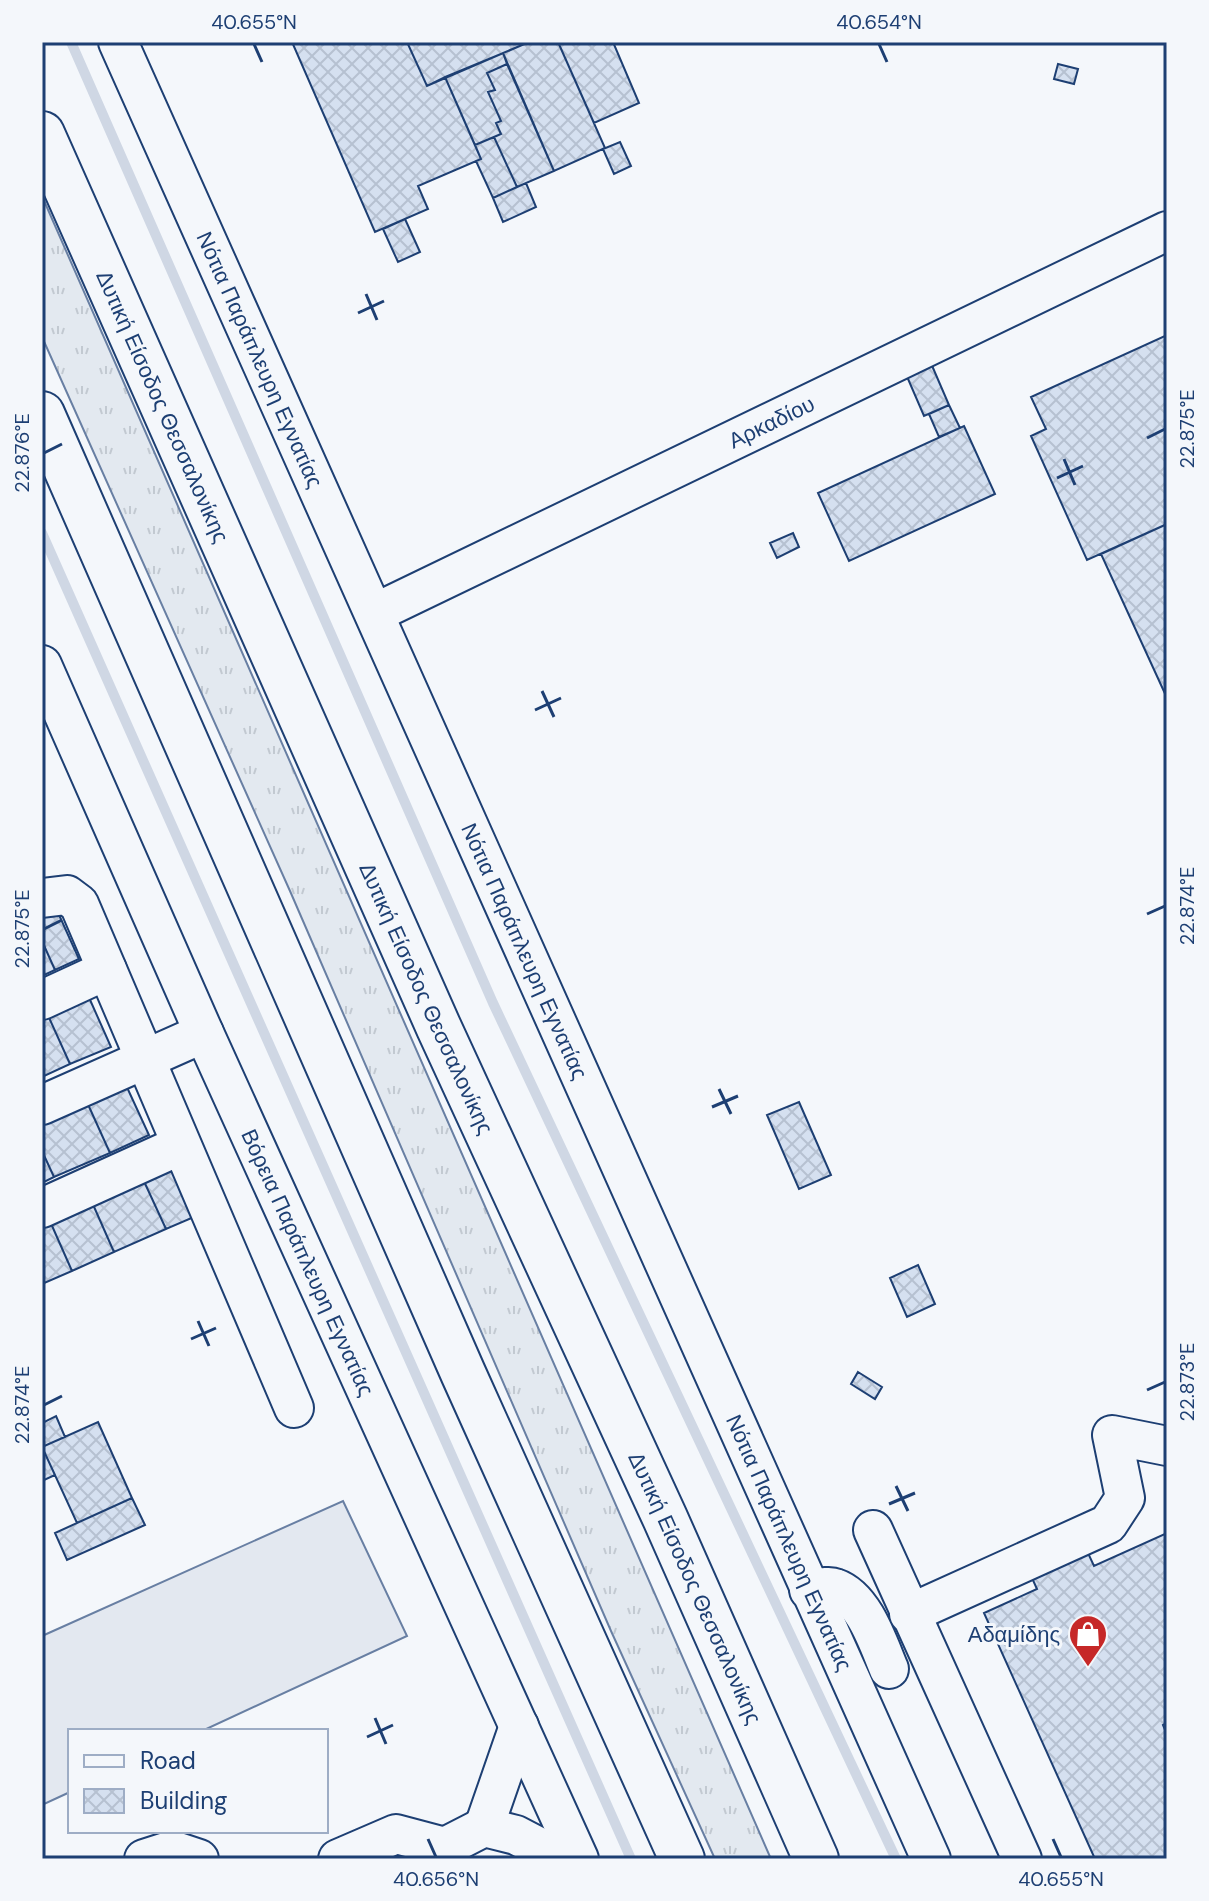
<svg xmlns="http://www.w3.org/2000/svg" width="1209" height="1901" font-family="'DM Sans',sans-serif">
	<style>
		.grass { fill: url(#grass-tufts); stroke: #687fa3; stroke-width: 2 }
		.parking { fill: #e3e8f0; stroke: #687fa3; stroke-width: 2 }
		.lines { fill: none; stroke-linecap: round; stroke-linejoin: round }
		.stream { stroke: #cfd7e4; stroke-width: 10 }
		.building { fill: url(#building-cross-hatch); stroke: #1d3f73; stroke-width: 2 }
		.minor-casing { stroke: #1d3f73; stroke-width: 42 }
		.highway-casing { stroke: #1d3f73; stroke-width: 48 }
		.minor { stroke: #f4f7fb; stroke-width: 38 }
		.highway { stroke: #f4f7fb; stroke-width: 44 }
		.ticks { fill: none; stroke: #1d3f73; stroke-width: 3 }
		.labels { text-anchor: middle; stroke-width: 6; stroke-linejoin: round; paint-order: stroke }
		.street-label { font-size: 22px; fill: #1d3f73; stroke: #f4f7fb }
		.poi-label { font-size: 22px; fill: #1d3f73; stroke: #f4f7fb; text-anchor: end }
		.neatline { fill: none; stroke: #1d3f73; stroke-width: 3 }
		.ticks-label { font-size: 20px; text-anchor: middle; fill: #1d3f73 }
	</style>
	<defs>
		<pattern id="grass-tufts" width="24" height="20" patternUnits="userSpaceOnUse" patternTransform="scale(2)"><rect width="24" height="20" fill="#e3e9f0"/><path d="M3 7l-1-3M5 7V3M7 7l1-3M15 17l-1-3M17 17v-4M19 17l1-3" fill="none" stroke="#c2c9d1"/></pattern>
		<pattern id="building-cross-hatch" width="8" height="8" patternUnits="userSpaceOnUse" patternTransform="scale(2)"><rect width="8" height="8" fill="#d5e0f0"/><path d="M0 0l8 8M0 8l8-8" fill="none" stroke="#b6c1d1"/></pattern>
	</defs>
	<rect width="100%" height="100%" fill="#f4f7fb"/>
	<path class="grass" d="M42,196L771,1859H715L611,1631L290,891L42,337Z"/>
	<path class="parking" d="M343,1501L407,1636L202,1731H70V1792L42,1805V1636Z"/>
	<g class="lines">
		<path class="stream" d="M71,42L493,1003L896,1859
			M42,533L631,1859"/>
	</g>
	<path class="building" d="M292,42H407L427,86L445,77L481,159L418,186L428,209L375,232Z
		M407,42H529L427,86Z
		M529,42H558L605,148L554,171L503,53Z
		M558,42H613L639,103L594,123Z
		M503,53L507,64L487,73L495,90L488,92L501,121L496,123L501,134L475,145L445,77Z
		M507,64L554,171L517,187L494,137L501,134L496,123L501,121L488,92L495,90L487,73Z
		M1058,64L1078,69L1074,84L1054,79Z
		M494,137L517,187L493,198L476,161L481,159L475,145Z
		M620,142L631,166L614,174L603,149Z
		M526,183L536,207L503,222L493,198Z
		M405,219L420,252L398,262L383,229Z
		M1167,335V524L1087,560L1031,436L1046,429L1031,397Z
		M930,361L949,405L924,416L905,372Z
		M949,405L960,428L939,437L929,414Z
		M964,426L995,494L849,561L818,493Z
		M1167,524V698L1101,554Z
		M793,533L799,547L777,558L770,543Z
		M55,906L79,959L55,970L42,941V911Z
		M42,941L55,970L42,976Z
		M87,993L111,1047L70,1064L46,1011Z
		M46,1011L70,1064L42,1077V1013Z
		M125,1083L149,1135L110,1153L86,1100Z
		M86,1100L110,1153L54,1177L42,1151V1120Z
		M799,1102L831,1175L799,1189L767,1115Z
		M42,1151L54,1177L42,1183Z
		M171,1165L194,1217L166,1229L142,1177Z
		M142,1177L166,1229L114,1252L91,1200Z
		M91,1200L114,1252L72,1271L49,1219Z
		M49,1219L72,1271L42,1284V1222Z
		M918,1265L935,1304L907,1317L890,1278Z
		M858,1372L882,1387L875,1399L851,1384Z
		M56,1416L65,1437L42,1447V1423Z
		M98,1422L132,1498L77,1523L42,1447Z
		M42,1447L55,1475L42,1481Z
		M132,1498L145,1525L67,1560L55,1533Z
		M1167,1533V1723L1163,1725L1167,1735V1857L1095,1859L984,1613L1037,1589L1032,1578L1088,1553L1094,1566Z"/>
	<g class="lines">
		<g class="minor-casing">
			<g id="minor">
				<path id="s1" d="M118,42L931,1859"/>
				<path id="s2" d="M375,613L1167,231"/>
				<path id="s3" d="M42,665L204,1033L579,1859"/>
				<path d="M42,898L67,895L79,904L294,1408"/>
				<path d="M42,1000L107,970"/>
				<path d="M42,1105L204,1033"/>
				<path d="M42,1208L181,1145"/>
				<path d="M873,1530L1022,1859"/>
				<path d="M809,1590C817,1589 828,1585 835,1588C864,1598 878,1643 889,1669"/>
				<path d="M909,1614L1108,1524L1125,1498L1112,1435L1167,1446"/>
				<path d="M484,1827L519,1726"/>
				<path d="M144,1859L172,1850L199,1859"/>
				<path d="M338,1859L396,1834L445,1847"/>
				<path d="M439,1859L445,1847L484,1827L516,1835L562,1859"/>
			</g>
		</g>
		<g class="highway-casing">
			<g id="highway">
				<path id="s4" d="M42,134L439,1028L665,1518L816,1859"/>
				<path d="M42,414L463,1373L682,1859"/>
			</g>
		</g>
		<use href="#minor" class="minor"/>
		<use href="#highway" class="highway"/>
	</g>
	<path class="ticks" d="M254,44L262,62M879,44L887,62M366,294L377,320M358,313L384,301M1147,438L1165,429M44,453L62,444M1064,459L1075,485M1057,478L1083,466M542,691L554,717M535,710L561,698M1147,914L1165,906M44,929L62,920M719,1089L731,1114M712,1107L738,1096M198,1321L209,1346M191,1339L216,1328M1147,1390L1165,1382M44,1405L62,1396M896,1486L908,1511M889,1504L915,1493M375,1718L386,1744M367,1737L393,1725M428,1839L436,1857M1053,1839L1061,1857"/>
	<defs>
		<g id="shop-pin" transform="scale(2)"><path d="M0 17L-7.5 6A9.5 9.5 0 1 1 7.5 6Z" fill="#c62828" stroke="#f4f7fb"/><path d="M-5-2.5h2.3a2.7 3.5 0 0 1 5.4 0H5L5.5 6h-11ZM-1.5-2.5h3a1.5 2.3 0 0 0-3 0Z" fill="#fff"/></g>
	</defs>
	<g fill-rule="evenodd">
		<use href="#shop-pin" x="1088" y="1634"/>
	</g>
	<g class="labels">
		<g class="street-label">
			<text dy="8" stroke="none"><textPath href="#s1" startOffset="348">Νότια Παράπλευρη Εγνατίας</textPath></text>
			<text dy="8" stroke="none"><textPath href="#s4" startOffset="298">Δυτική Είσοδος Θεσσαλονίκης</textPath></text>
			<text dy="8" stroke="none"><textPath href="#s2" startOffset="440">Αρκαδίου</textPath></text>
			<text dy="8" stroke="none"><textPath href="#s1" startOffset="996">Νότια Παράπλευρη Εγνατίας</textPath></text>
			<text dy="8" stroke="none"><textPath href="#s4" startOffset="946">Δυτική Είσοδος Θεσσαλονίκης</textPath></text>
			<text dy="8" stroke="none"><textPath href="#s3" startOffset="654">Βόρεια Παράπλευρη Εγνατίας</textPath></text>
			<text dy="8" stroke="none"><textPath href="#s1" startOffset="1644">Νότια Παράπλευρη Εγνατίας</textPath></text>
			<text dy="8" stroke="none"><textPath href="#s4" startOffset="1594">Δυτική Είσοδος Θεσσαλονίκης</textPath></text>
		</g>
		<g class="poi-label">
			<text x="1060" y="1642">Αδαμίδης</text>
		</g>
	</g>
	<rect width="1209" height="1901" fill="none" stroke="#f4f7fb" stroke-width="88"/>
	<rect x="68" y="1729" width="260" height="104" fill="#f4f7fb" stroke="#9eadc5" stroke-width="2"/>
	<rect x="84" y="1755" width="40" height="12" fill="#f4f7fb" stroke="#9eadc5" stroke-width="2"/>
	<text x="140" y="1769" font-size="24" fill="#1d3f73">Road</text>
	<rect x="84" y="1789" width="40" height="24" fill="url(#building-cross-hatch)" stroke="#9eadc5" stroke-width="2"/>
	<text x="140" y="1809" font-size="24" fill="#1d3f73">Building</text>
	<rect x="44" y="44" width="1121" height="1813" class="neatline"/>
	<g class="ticks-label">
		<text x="254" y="29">40.655°N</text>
		<text x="879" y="29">40.654°N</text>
		<text transform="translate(1187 429) rotate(-90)" y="7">22.875°E</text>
		<text transform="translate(22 453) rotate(-90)" y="7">22.876°E</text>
		<text transform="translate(1187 906) rotate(-90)" y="7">22.874°E</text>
		<text transform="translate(22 929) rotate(-90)" y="7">22.875°E</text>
		<text transform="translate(1187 1382) rotate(-90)" y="7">22.873°E</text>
		<text transform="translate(22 1405) rotate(-90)" y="7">22.874°E</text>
		<text x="436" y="1886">40.656°N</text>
		<text x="1061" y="1886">40.655°N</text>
	</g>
</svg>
